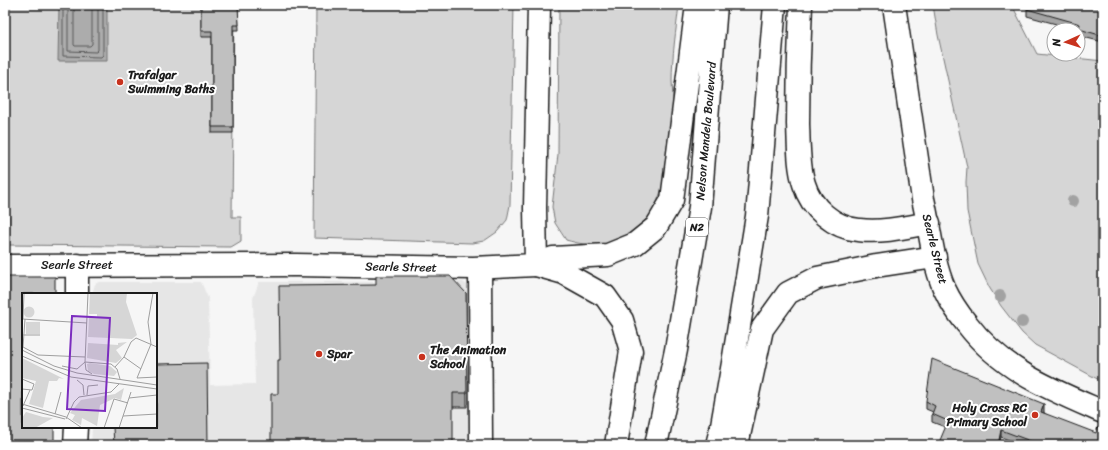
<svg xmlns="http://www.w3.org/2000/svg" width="1108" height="450" font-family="Sriracha,sans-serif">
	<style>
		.built { fill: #e6e6e6 }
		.green { fill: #d6d6d6; stroke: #797979 }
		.water { fill: #acacac; stroke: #727272 }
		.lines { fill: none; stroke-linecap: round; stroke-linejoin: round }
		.shore { stroke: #565656; stroke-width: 1 }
		.minor-casing { stroke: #1c1c1c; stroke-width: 25 }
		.tertiary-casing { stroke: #1c1c1c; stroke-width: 25 }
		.motorway-casing { stroke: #1c1c1c; stroke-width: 25 }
		.minor { stroke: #fff; stroke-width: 22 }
		.tertiary { stroke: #fff; stroke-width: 22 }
		.motorway { stroke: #fff; stroke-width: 22 }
		.tree { fill: #a2a2a2 }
		.wall { fill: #a5a5a5; stroke: #1c1c1c }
		.shaded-wall { fill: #868686; stroke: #1c1c1c }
		.building { fill: #c0c0c0; stroke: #1c1c1c }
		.poi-dot { fill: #c8321e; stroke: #fff; stroke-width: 1.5 }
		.labels { text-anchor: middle; stroke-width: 4; stroke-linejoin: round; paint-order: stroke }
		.shield { fill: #fff; stroke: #606060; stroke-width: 1 }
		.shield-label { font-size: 11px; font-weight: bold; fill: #1c1c1c }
		.poi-label { font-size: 12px; font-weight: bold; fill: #1c1c1c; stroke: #fff; text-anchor: start }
		.street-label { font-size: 12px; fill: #1c1c1c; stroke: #fff }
		.inset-road { fill: none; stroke: #9f9f9f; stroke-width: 1 }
		.view { fill: #7b2cbf; fill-opacity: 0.15; stroke: #7b2cbf; stroke-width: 2 }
		.inset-edge { fill: none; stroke: #1c1c1c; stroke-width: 2 }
	</style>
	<rect width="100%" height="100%" fill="#f6f6f6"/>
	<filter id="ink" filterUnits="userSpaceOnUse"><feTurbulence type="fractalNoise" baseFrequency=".025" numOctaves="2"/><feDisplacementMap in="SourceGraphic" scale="8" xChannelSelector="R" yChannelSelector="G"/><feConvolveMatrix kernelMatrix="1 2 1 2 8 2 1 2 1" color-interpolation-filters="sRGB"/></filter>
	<g filter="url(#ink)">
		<path class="built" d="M99,282H201L208,298L210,385L255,384L253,298L259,282H463L466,284L469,287L470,293L471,445H91L92,427H156V294H92L95,284Z"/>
		<path class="green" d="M5,5H234L232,217H241V241L231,247L9,245V216L6,215Z
			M316,5H514L510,205L507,220L497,232L484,241L472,243L314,238Z
			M559,5H679C676,30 672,56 672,81C672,87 673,93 673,99C674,128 667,196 648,217C644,222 637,227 632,231C611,248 590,247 566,240L555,223L552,207L558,154Z
			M933,5H1012L1037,54L1103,61V382L1035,345L1022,333L1001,306L989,287L978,264L967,211L966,182L967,167L938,35Z"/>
		<path class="water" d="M59,5H107V61H58Z"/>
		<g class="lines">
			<path class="shore" d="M63,5V56L101,57L103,55V5
				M68,5V51L96,52L98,50V5
				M74,5V45L75,46H90L92,44V5"/>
			<g class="minor-casing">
				<path id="minor" d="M480,268L481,445
					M77,294V265
					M75,445L76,427"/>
			</g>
			<g class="tertiary-casing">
				<path id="tertiary" d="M894,5L923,199C930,228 932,260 944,288C950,301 958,313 967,324C1003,371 1050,389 1103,412
					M5,266L296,265L473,268L536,265L535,208L539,5"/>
			</g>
			<g class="motorway-casing">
				<path id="motorway" d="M801,5C799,45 798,84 798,124C799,144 798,165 804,184C811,208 834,228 859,230C882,233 907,227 929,223
					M536,265L553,258L608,255L635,244L656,227L672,200L697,5
					M536,265L564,273L605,296L622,320L631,351L616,445
					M656,445L676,350L700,207L716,5
					M717,445L722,425L733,363L757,216L775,5
					M737,445L762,329L788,293L817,278L876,266L935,257"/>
			</g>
			<use href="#minor" class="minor"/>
			<use href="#tertiary" class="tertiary"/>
			<use href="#motorway" class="motorway"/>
		</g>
		<g class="tree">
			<circle cx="1073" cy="201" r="6"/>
			<circle cx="1000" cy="296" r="6"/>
			<circle cx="1022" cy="322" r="6"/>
		</g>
		<path class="wall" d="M201,5H238L239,30H233V133H212V37H201Z
			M1103,5V42L1079,36V31L1078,30L1027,16V9Z
			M466,293L467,407H453L278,394Z
			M926,401L1044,412V413L1103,445H1022L1001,437L945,427L932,422V414L933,412L926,409Z"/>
		<path class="shaded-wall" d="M1044,404V412L1041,420V412Z
			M1001,430V437L999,445H998Z"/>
		<path class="building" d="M201,5H238L239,25H233V127H212V31H201Z
			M1028,5H1103V36L1079,29L1080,24L1027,9Z
			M376,276H450L466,293L467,393H453V445H271V394H278V360H280L279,286L376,285Z
			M5,277H55V294H23V427H54V445H5Z
			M932,359L1044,404L1041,412L1096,433L1098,427L1103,429V445H1041L1001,430L998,445H938L948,421L932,414L935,406L926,401Z
			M207,363L208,445H114L113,427H156V364Z"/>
	</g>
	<g class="poi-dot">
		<circle cx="120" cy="82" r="4"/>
		<circle cx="319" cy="354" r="4"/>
		<circle cx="422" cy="357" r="4"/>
		<circle cx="1035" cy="415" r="4"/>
	</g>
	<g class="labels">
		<rect class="shield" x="686" y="218" width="22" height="18" rx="3"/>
		<g class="shield-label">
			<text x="697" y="231">N2</text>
		</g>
		<g class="poi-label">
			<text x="128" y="79">Trafalgar<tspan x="128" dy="14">Swimming Baths</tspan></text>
			<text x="430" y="354">The Animation<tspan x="430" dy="14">School</tspan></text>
			<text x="327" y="358">Spar</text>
			<text x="1027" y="412" text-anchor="end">Holy Cross RC<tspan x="1027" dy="14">Primary School</tspan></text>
		</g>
		<g class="street-label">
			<text transform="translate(706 131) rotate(-85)" y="4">Nelson Mandela Boulevard</text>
			<text transform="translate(935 249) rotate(76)" y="4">Searle Street</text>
			<text x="77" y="269">Searle Street</text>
			<text transform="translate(401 267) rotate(1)" y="4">Searle Street</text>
		</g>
	</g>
	<g transform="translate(22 293)">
		<rect width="135" height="135" fill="#f6f6f6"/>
		<path d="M68,0H105L104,9L115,42L110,46L66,44L67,25L75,24V21H67ZM1.5 19a5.5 5.5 0 1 1 11 0a5.5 5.5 0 1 1-11 0ZM4,29H18V41H4ZM105,49L94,57L100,65L94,70L65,65L66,50L96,52V50ZM0,65L42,86L37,85L35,88H27L21,115L7,111L14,88L0,85ZM68,70L88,73L95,79L92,83L72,81L66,78L65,71ZM102,95L99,107L93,105L78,112L75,133L60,125L59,132L50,127L53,122L48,120L59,107L93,101ZM4,119L21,124L31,125L13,135H0V125Z" fill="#d6d6d6"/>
		<path class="inset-road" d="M66,0L63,69L89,71L95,76L98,86M131,0L126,29L129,51L115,85L135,84M0,26L65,30M1,26L2,0M3,26L1,54L16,62L63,64M0,42H18M0,57L32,73L55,80L135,92M0,63L49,84L135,96M102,64L119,76M63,69L64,77L70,81M40,73L55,76L63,69M93,74L102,64L109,49L114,45L135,54M0,86L12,91L10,97L0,96M55,87L61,92L62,102M65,102L66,93L76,92M107,105L135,102M0,111L44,124L60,135M1,113L8,97M0,115L43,126M33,121L39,99M101,123L135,121M44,126L52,109L57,104L89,99L97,91M82,135L92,106L106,110M97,135L109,99"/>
		<path class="view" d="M50,23L88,25L83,118L45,116Z"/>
		<rect width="135" height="135" class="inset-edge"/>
	</g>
	<rect width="1108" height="450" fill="none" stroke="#fff" stroke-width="20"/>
	<rect x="10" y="10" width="1088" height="430" fill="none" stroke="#1c1c1c" stroke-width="1.5" filter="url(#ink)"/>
	<g transform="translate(1066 42) rotate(267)"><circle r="19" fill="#ffffff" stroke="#a4a4a4"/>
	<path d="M0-3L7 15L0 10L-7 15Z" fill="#c8321e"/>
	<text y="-6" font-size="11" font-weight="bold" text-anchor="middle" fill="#1c1c1c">N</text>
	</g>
</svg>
